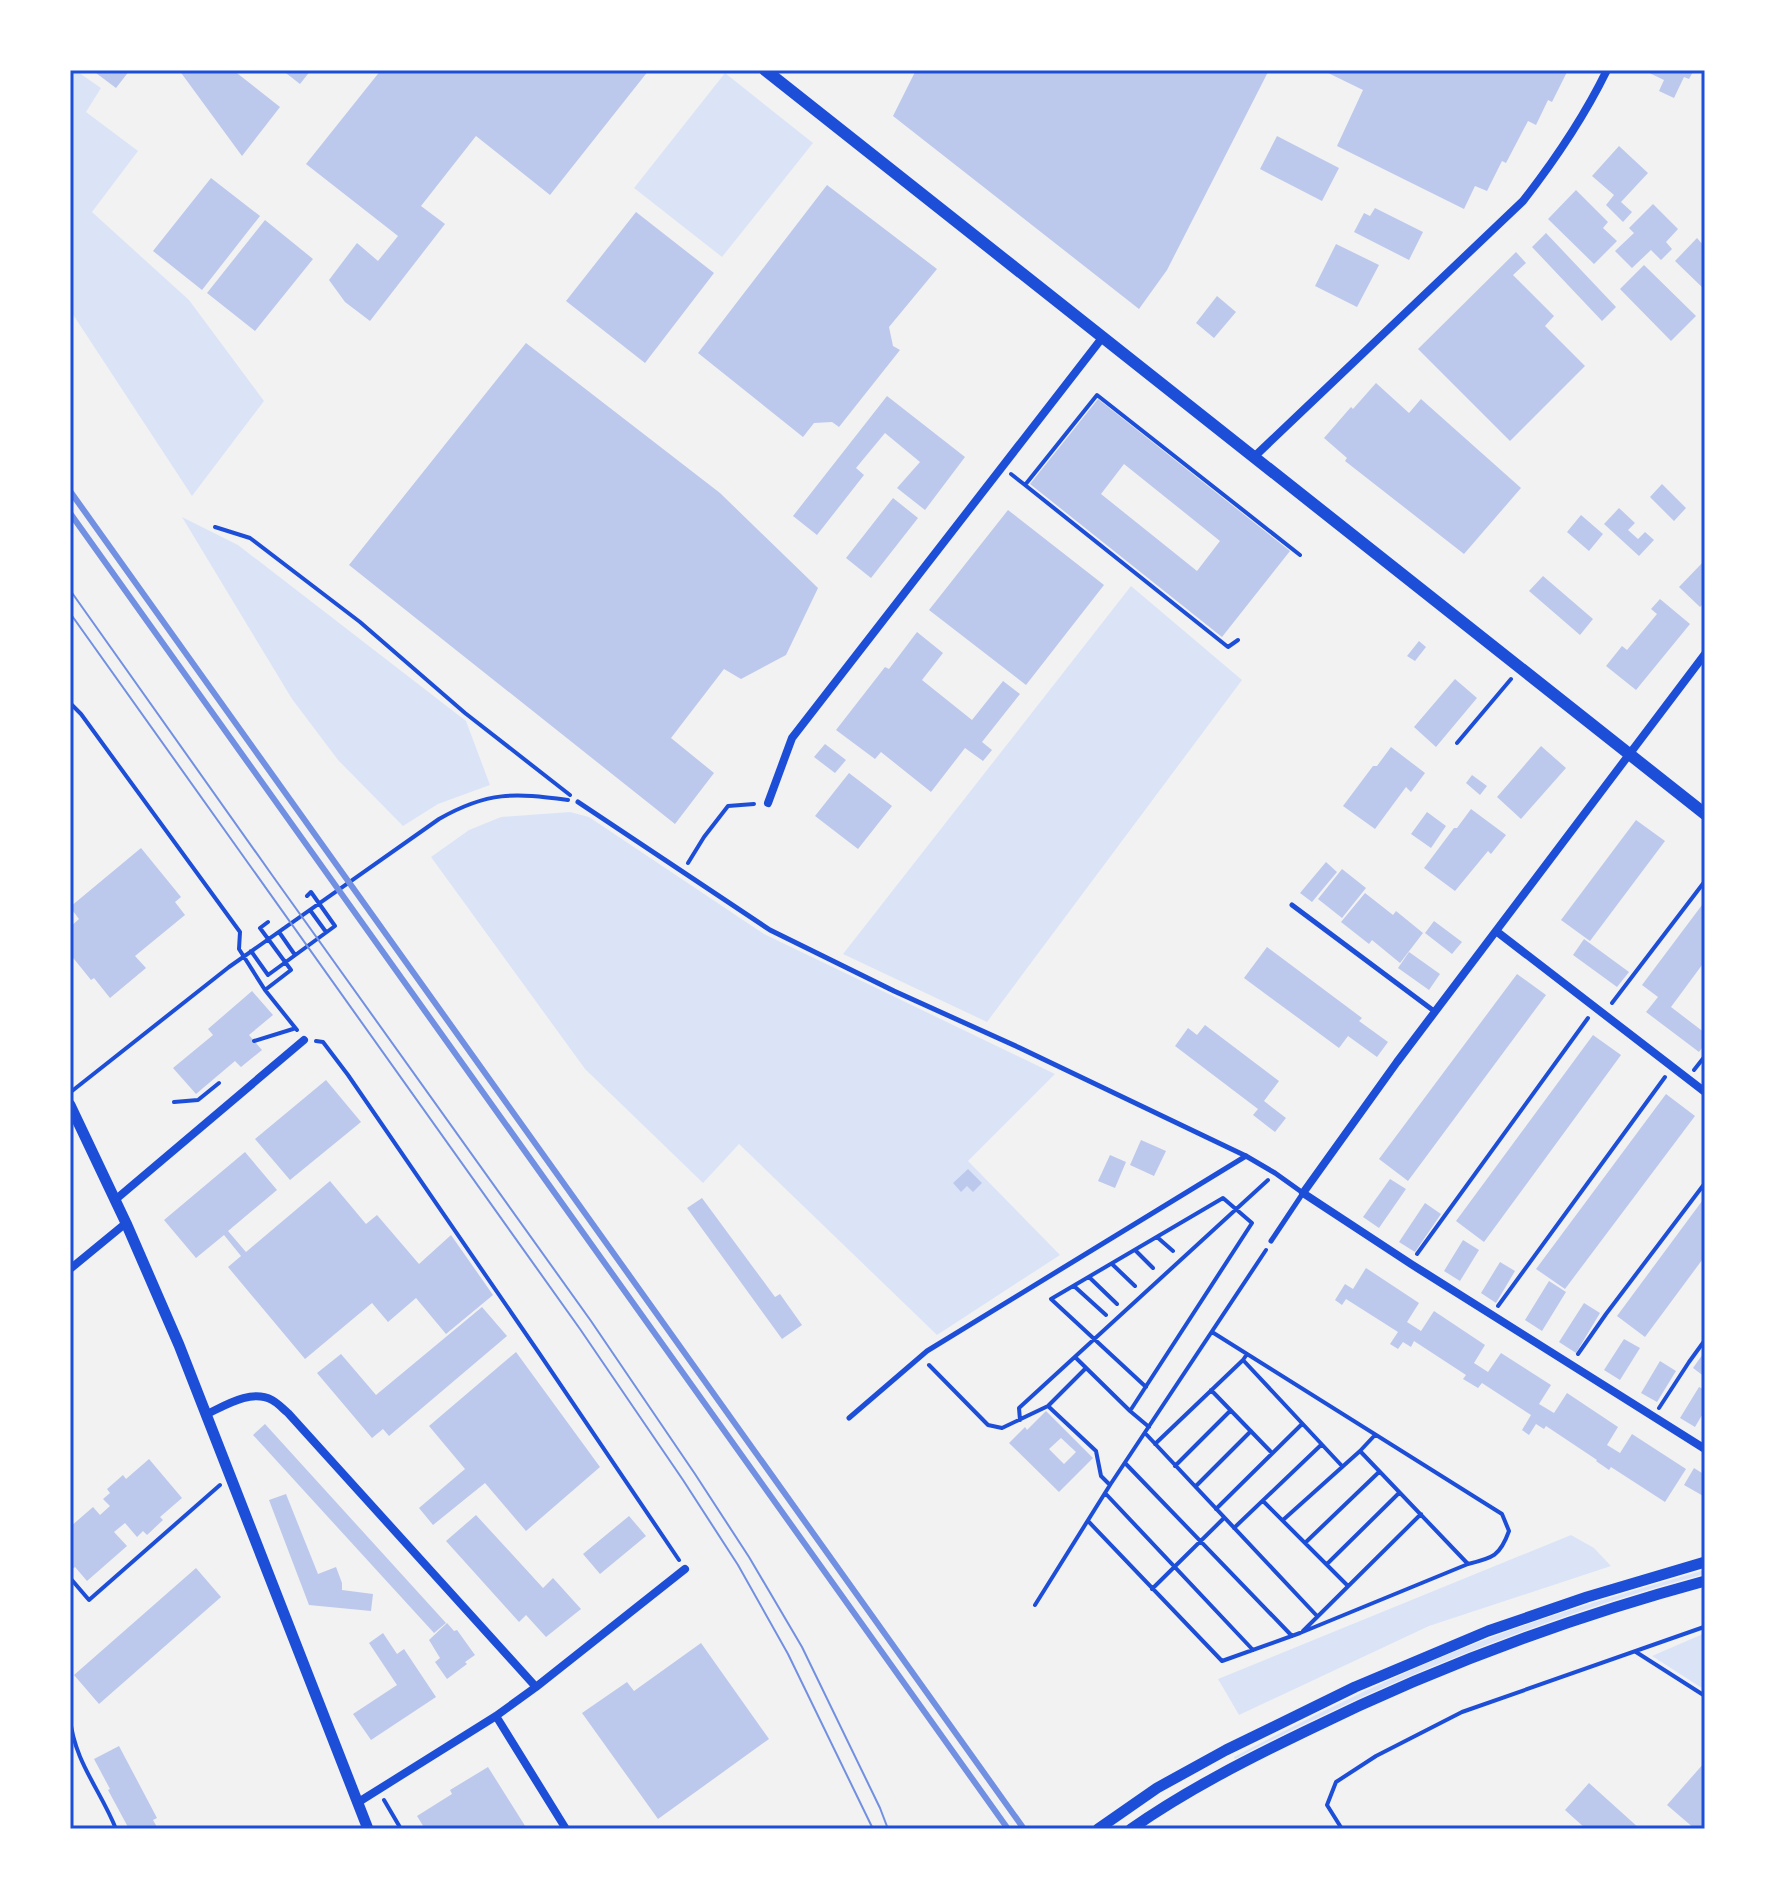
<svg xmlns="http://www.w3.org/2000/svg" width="1775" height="1899" font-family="'IBM Plex Serif',serif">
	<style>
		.green { fill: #dbe4f7 }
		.building { fill: #bdc9ec; fill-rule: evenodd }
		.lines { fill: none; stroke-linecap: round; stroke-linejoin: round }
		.path { stroke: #1d4ed8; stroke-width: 4 }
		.service { stroke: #1d4ed8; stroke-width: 5 }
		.minor { stroke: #1d4ed8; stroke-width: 8 }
		.tertiary { stroke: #1d4ed8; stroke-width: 11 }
		.secondary { stroke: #1d4ed8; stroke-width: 12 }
		.tram { stroke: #7290e2; stroke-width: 2 }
		.rail { stroke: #7290e2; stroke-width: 6 }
		.neatline { fill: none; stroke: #1d4ed8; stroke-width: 3 }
	</style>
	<rect width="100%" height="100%" fill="#f2f2f2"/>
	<path class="green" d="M70,70H75L101,88L86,112L138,151L92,212L189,300L264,401L192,496L70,310Z
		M725,73L813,143L722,257L634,188Z
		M182,517L238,545L466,721L490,785L438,804L403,826L338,760L292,699Z
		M1131,586L1242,680L987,1022L843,954Z
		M570,812L589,817L764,934L1055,1074L968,1161L1060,1255L937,1335L739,1144L703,1183L585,1069L431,857L469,830L501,817Z
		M1571,1535L1594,1548L1611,1566L1429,1626L1239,1715L1218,1679Z
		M1705,1570V1574C1540,1618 1387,1680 1235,1759L1234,1757C1310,1717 1386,1679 1466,1647C1544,1616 1624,1593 1705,1570Z
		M1705,1633V1690L1652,1656Z"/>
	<path class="building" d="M92,70H130L116,88Z
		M179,70H233L280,107L242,156Z
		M282,70H311L300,84Z
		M381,70H649L550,195L476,136L421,206L445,224L370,321L345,302L329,280L357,243L378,261L398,236L306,164Z
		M916,70H1269L1167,270L1139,309L893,116Z
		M1322,70H1568L1552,102L1548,100L1536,125L1528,121L1506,163L1502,161L1487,191L1475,186L1464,209L1337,146L1363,90Z
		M1643,70H1694L1689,79L1684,77L1674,98L1659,91L1664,80Z
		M1277,136L1339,168L1322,201L1260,169Z
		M1619,146L1648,173L1621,202L1632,212L1623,222L1606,205L1614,195L1592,176Z
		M211,178L260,216L202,290L153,251Z
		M827,185L937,269L889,327L893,346L900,350L839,427L832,422L814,423L803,437L698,353Z
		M1576,190L1608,222L1603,228L1617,241L1594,264L1548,219Z
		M1653,204L1678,229L1666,242L1672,249L1661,260L1651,250L1632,268L1615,251L1634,233L1629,228Z
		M1375,208L1423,232L1409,260L1354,232L1364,213L1370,216Z
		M636,212L714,273L645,363L566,301Z
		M265,220L313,259L255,331L207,293Z
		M1546,233L1616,307L1602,321L1532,247Z
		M1697,238L1705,247V290L1675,261Z
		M1336,244L1379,265L1357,307L1315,286Z
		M1516,252L1526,263L1513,275L1554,316L1545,326L1585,366L1510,441L1418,349Z
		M1644,265L1696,316L1671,341L1620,289Z
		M1217,296L1236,312L1214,338L1196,323Z
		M526,343L720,493L818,588L786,655L741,679L724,669L671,738L714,773L675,824L349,565Z
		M1376,383L1409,413L1421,399L1521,488L1464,554L1345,461L1347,458L1324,438L1351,407L1353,409Z
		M887,396L965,457L925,510L897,488L920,462L885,433L856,468L864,475L817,535L793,516Z
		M1098,399L1290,551L1222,637L1030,484ZM1124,464L1220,541L1197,571L1101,494Z
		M1662,484L1686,508L1674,521L1650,497Z
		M893,498L918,518L871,578L846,558Z
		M1619,508L1635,523L1628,530L1638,539L1645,532L1654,540L1639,556L1604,524Z
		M1008,510L1104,585L1026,685L929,610Z
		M1581,515L1603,534L1589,551L1567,532Z
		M1705,560V602L1700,607L1679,587Z
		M1543,576L1593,619L1580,635L1529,591Z
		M1660,599L1690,624L1636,690L1606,666L1622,646L1627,650L1657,614L1651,609Z
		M917,632L943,653L922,680L972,720L1003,681L1020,694L982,742L992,750L983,761L965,748L931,792L881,752L875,759L836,730L885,667L889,669Z
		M1419,641L1426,647L1415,661L1407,656Z
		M1455,679L1477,698L1436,747L1414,727Z
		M825,744L846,760L835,773L814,757Z
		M1541,746L1566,768L1521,819L1497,797Z
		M1391,747L1425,773L1411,792L1406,787L1375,829L1343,806L1373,766H1377Z
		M849,773L892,806L858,849L815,816Z
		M1472,775L1487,786L1480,795L1466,783Z
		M1471,809L1506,835L1491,854L1488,851L1455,891L1424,868L1454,828H1457Z
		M1427,812L1446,826L1431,848L1411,834Z
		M1636,820L1665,841L1590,941L1561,920Z
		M141,848L181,897L175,902L185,915L135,956L146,968L110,998L94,978L91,980L70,954V927L79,919L70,907Z
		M1326,862L1337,872L1312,902L1300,893Z
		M1342,869L1366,888L1342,918L1318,899Z
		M1365,893L1393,915L1396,911L1423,933L1400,963L1372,940L1369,944L1341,922Z
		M1705,901V961L1671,1007L1705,1033V1044L1699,1052L1646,1012L1658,997L1642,985Z
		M1434,921L1462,942L1452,954L1425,933Z
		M1584,939L1629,972L1617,987L1573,955Z
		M1267,947L1362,1018L1359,1021L1388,1042L1377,1057L1348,1036L1339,1048L1244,978Z
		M1409,952L1440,974L1429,990L1398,968Z
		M1517,974L1546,995L1408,1181L1379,1159Z
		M252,991L273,1015L249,1035L262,1050L241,1067L235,1061L196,1094L173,1068L213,1035L208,1029Z
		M1205,1025L1279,1081L1264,1101L1286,1118L1275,1132L1253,1115L1258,1109L1175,1046L1188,1028L1197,1035Z
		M1593,1035L1621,1055L1484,1242L1456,1221Z
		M326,1080L361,1122L290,1180L255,1139Z
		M1666,1094L1695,1116L1565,1289L1536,1269Z
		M1141,1140L1166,1151L1154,1176L1130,1165Z
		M245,1152L277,1190L228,1231L246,1252L330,1181L366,1224L377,1215L419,1264L451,1235L493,1295L446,1334L416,1298L388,1322L372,1303L305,1359L228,1267L241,1256L224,1235L196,1258L164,1220Z
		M1110,1155L1126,1162L1115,1188L1098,1181Z
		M968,1169L982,1183L973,1192L967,1186L961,1192L953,1183Z
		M1390,1179L1406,1189L1379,1228L1363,1217Z
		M1705,1197V1256L1645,1337L1617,1316Z
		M702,1198L775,1297L780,1294L802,1325L782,1339L687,1208Z
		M1425,1203L1441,1214L1415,1252L1399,1242Z
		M1463,1240L1479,1250L1460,1281L1444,1271Z
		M1500,1262L1515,1271L1496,1303L1481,1293Z
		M1366,1268L1419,1303L1407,1322L1421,1331L1434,1311L1485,1345L1474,1363L1488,1372L1501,1353L1551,1385L1539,1404L1554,1413L1567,1393L1618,1427L1607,1445L1620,1453L1632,1434L1686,1469L1665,1502L1611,1467L1609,1470L1596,1461L1597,1460L1546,1426L1544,1429L1536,1424L1529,1435L1522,1430L1531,1415L1482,1383L1478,1388L1463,1379L1466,1375L1414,1341L1411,1347L1403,1342L1398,1349L1390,1344L1398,1332L1346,1299L1342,1305L1335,1300L1345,1284L1353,1289Z
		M1549,1281L1566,1292L1542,1331L1525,1320Z
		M1584,1303L1600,1313L1576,1353L1559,1342Z
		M482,1307L507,1336L389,1436L383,1429L372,1438L317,1373L341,1354L376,1395Z
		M1624,1339L1640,1348L1620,1380L1604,1370Z
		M1705,1351V1377L1693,1368Z
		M516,1352L600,1467L526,1531L485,1483L433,1525L419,1508L465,1469L429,1426Z
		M1660,1361L1676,1371L1657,1402L1641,1393Z
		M1699,1387L1705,1390V1410L1695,1427L1680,1418Z
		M1046,1411L1093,1458L1059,1492L1009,1443L1025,1427L1027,1430ZM1061,1438L1076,1452L1064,1464L1049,1449Z
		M265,1424L446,1623L434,1633L253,1435Z
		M149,1459L182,1498L160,1517L163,1520L147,1535L143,1531L137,1537L125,1523L114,1532L127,1546L87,1581L75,1567L70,1571V1527L93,1507L100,1515L110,1506L103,1499L110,1493L107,1489L123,1475L126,1479Z
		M1694,1468L1705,1475V1497L1684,1485Z
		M286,1494L318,1574L336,1567L342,1583V1590L373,1594L371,1611L309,1605L269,1500Z
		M476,1515L543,1588L553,1578L581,1609L546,1637L526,1615L519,1622L446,1541Z
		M629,1516L646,1536L600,1574L583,1554Z
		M196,1568L221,1597L99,1704L74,1675Z
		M447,1623L454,1631L457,1630L475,1655L465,1662L467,1664L447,1679L435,1662L440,1658L429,1640Z
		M383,1633L397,1654L404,1649L436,1697L371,1740L353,1714L397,1685L369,1643Z
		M701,1643L769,1739L658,1819L582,1713L627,1682L634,1691Z
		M119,1746L157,1818L153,1820L158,1829H129L108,1790L110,1789L94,1759Z
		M1705,1762V1829H1695L1667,1805Z
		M488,1767L527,1829H425L417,1816L452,1794L450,1790Z
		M1589,1783L1640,1829H1586L1565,1810Z"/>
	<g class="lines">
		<path class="path" d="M1011,474L1025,485
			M215,527L250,538L360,622L465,713L570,795
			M1238,640L1228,647L1025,485L1097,395L1300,555
			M70,703L81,714L240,932L239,949L265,990L297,1030
			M1457,743L1511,679
			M688,863L704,837L728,806L754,804
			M310,910L326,932
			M279,932L295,955
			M251,951L268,975L335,926L311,892L307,896
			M265,990L291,970L260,928L268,922
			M1612,1003L1705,881
			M254,1041L293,1029
			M316,1041L323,1042L348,1075L539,1353L679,1560
			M1694,1070L1705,1056
			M72,1091L229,967L439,819C488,791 514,793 568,800
			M174,1102L198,1100L219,1083
			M1157,1237L1173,1251
			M1135,1250L1153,1268
			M1417,1254L1588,1018
			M1112,1264L1135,1286
			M1089,1277L1117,1304
			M1074,1286L1106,1315
			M1498,1306L1665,1077
			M1247,1354L1243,1360L1342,1466
			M1578,1354L1606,1314L1705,1183
			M1075,1357L1130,1411L1252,1223L1223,1198L1051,1299L1146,1387
			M929,1365L988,1425L1002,1428L1048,1406L1085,1369
			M1211,1390L1272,1453
			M1048,1406L1096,1451L1101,1476L1110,1485
			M1659,1408L1689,1362L1705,1340
			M1130,1411L1149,1427
			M1020,1420L1019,1408L1268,1180
			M1145,1433L1317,1616
			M1155,1444L1243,1360
			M1360,1451L1468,1564
			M1125,1463L1292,1636
			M1175,1466L1230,1411
			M1196,1486L1251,1431
			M1105,1493L1253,1650
			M1263,1501L1348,1586
			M1216,1509L1302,1424
			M1283,1520L1360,1451L1375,1435
			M1088,1521L1222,1661L1300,1633L1468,1564C1493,1558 1500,1556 1509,1531L1502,1514L1212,1332
			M1234,1528L1321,1445
			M1306,1542L1379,1472
			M1327,1564L1399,1493
			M71,1579L89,1600L220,1485
			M1152,1589L1224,1518
			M1035,1605L1110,1485L1266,1250
			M1303,1631L1421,1514
			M1636,1652L1705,1696
			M70,1718C74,1761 101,1791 116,1829
			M384,1800L401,1829
			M1342,1829L1327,1805L1336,1782L1376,1756L1462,1712L1704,1627"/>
		<path class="service" d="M578,802L770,930L894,991L1020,1048L1246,1156L1275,1173L1303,1193L1271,1241
			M1292,905L1434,1011
			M849,1418L927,1351L1246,1156"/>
		<path class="minor" d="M1254,457L1523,201C1555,160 1584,117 1607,70
			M1705,654L1397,1062L1303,1193L1411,1264L1705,1449
			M768,803L792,738L1102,338
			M1496,931L1705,1092
			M115,1200L304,1040
			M70,1269L126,1223
			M207,1414C226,1405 251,1389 272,1400C278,1403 283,1409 288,1413L536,1687
			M496,1716L566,1829
			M357,1803L496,1716L536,1687L685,1569"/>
		<path class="tertiary" d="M70,1105L126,1223L179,1345L368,1829
			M1098,1829L1157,1788L1226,1750L1355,1687L1488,1631L1587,1597L1705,1562
			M1131,1829C1187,1790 1246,1760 1306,1731C1434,1668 1568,1618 1705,1581"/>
		<path class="secondary" d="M765,70L1705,814"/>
		<path class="tram" d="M70,590L272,875L591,1321L695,1474L749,1557L802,1647L880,1808L888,1829
			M70,613L580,1329L683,1480L738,1565L788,1654L873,1829"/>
		<path class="rail" d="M70,491L1024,1829
			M70,513L1008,1829"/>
	</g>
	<rect width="1775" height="1899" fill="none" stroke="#ffffff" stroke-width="144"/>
	<rect x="72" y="72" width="1631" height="1755" class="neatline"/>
</svg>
